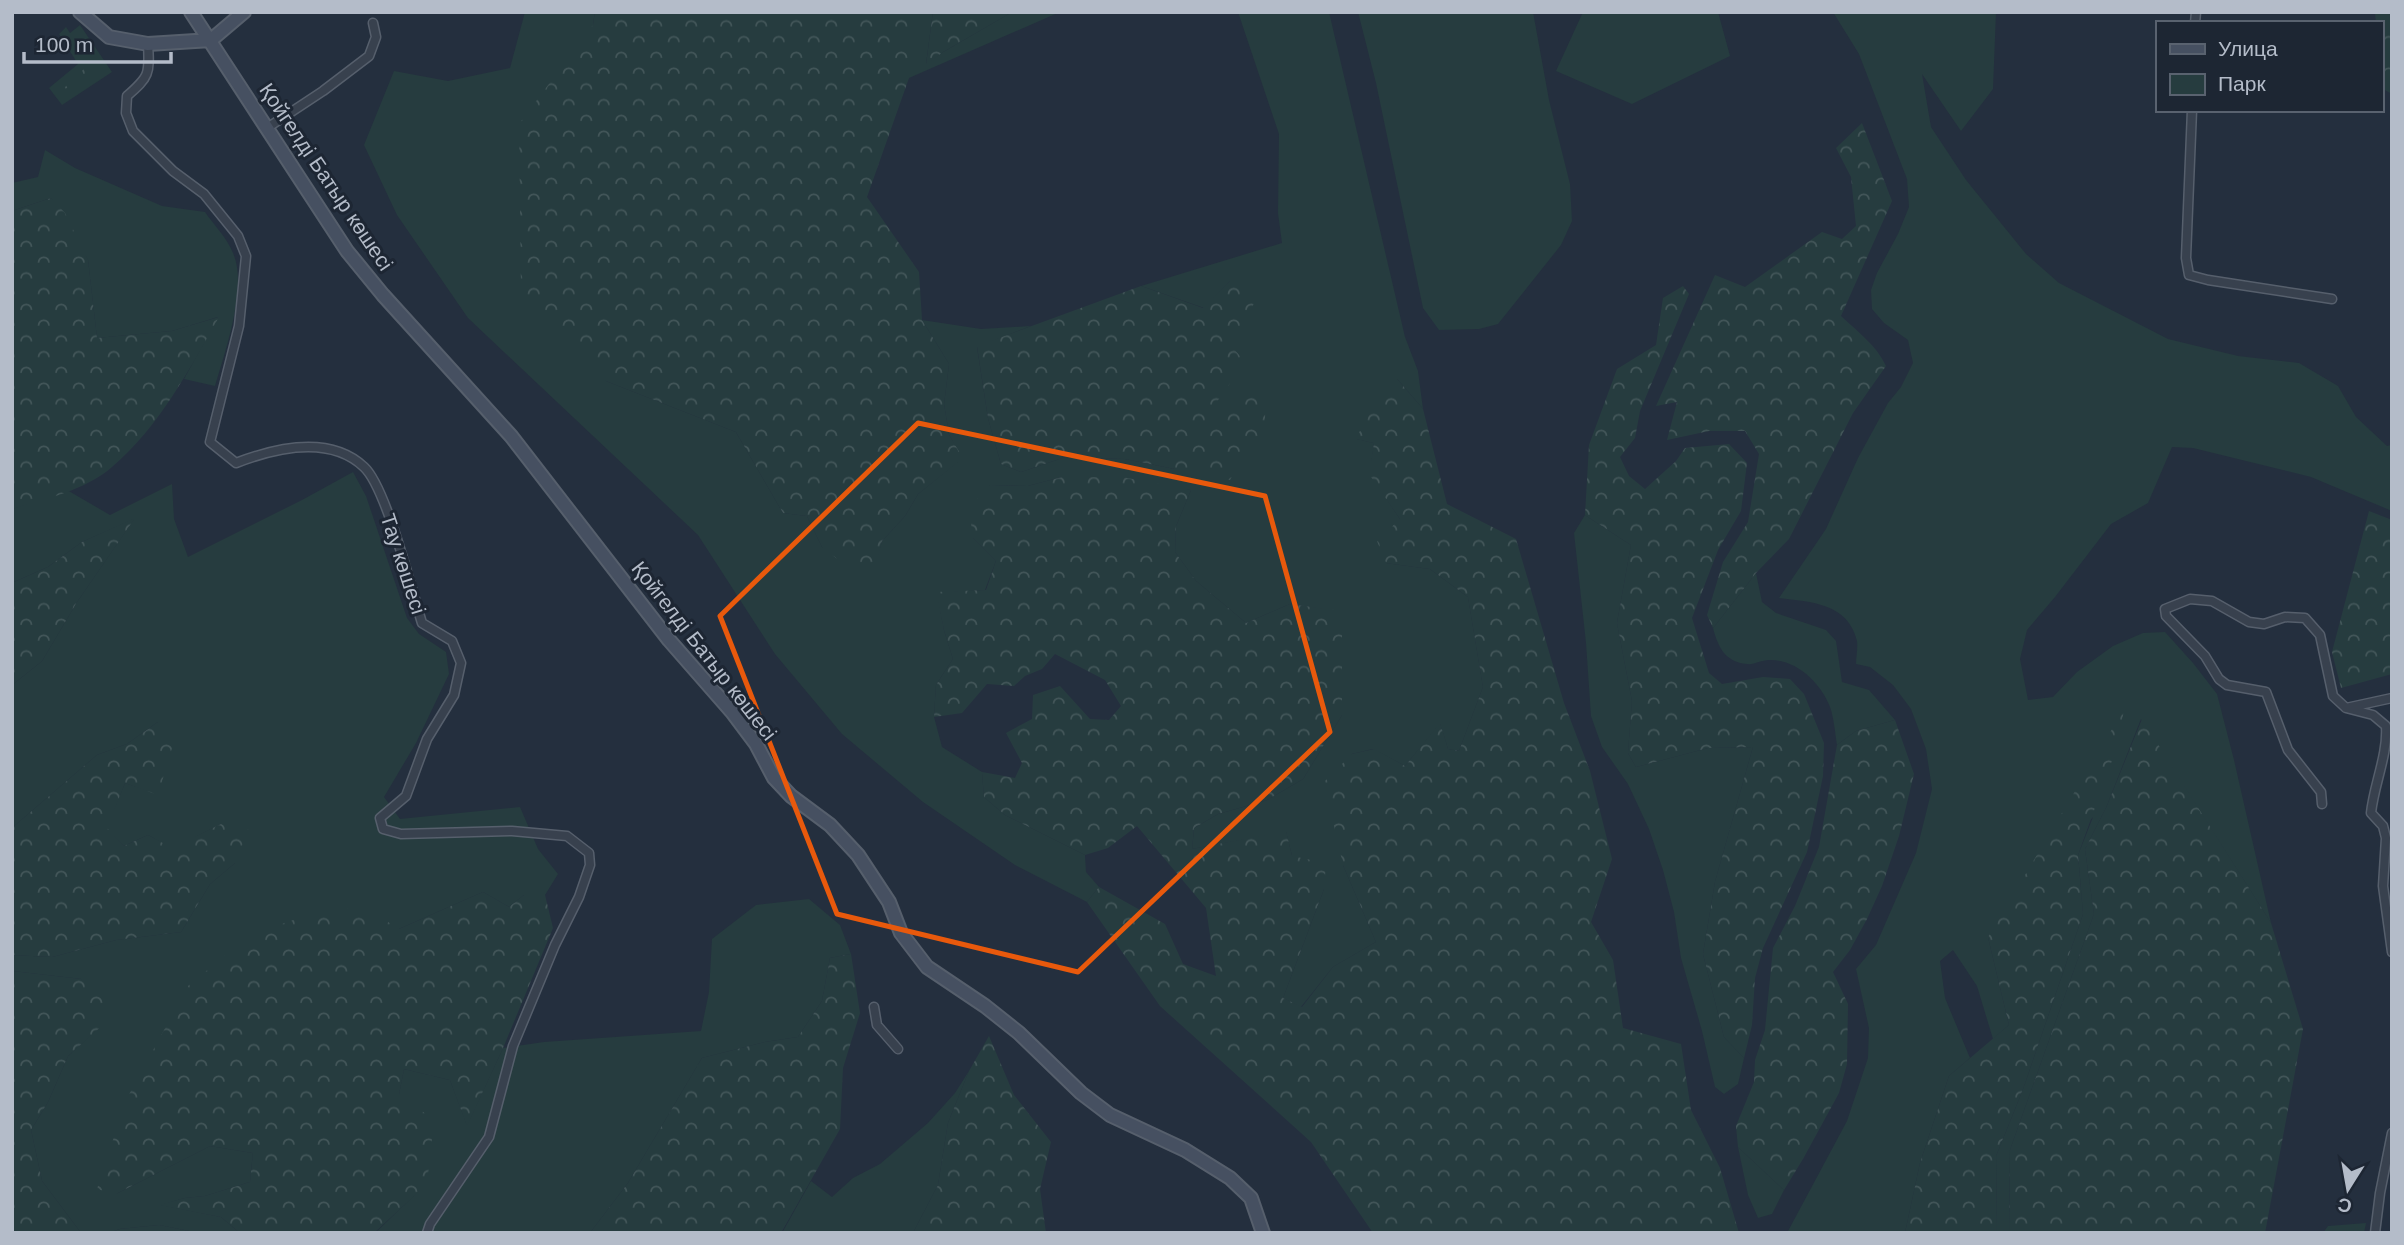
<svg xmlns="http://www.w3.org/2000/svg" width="2404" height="1245" font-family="Arial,sans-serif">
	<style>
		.green { fill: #263c3f }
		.forest { fill: url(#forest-crowns) }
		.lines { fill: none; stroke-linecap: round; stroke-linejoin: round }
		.street-casing { stroke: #565f6c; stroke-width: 11 }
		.secondary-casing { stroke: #565f6c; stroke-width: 16 }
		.street { stroke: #38414e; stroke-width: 8 }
		.secondary { stroke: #465061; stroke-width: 12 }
		.marked { fill: none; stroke: #e8590c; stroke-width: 5; stroke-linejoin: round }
		.labels { text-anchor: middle; stroke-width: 6; stroke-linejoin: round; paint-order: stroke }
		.street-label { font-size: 21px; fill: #b4bcc9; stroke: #1d2633 }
	</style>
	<defs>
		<pattern id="forest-crowns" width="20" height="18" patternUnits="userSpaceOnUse" patternTransform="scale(1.75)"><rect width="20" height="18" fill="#263c3f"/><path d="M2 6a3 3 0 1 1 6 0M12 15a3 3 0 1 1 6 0" fill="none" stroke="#435659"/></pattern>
	</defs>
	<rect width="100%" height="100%" fill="#242f3e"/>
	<path class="green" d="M525,12H595L593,24L606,381L736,432L783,513L807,516L822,547L876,562L882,541L905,516L918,494L962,458L949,435L944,404L949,364L922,320L981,329L1031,326L977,347L988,418L1001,464L1021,472L1065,457L1125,459L1175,469L1210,411L1228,342L1230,281L1204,308L1141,286L1282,243L1278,213L1279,134L1238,12H1329L1405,337L1418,371L1423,409L1397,379L1357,439L1374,443L1370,474L1400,519L1386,563L1430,569L1468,597L1483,687L1459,751L1448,749L1440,724L1405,766L1373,749L1352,754L1343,865L1376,942L1333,967L1301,1007L1283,998L1324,889L1292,856L1286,832L1192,849L1194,828L1218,814L1267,800L1303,779L1342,715V612L1290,604L1246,623L1196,581L1175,552L1176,526L1191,490L1062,477L1028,486L990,485L973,538L996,561L985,590L937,593L944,630L953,659L936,685L934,717L942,747L982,772L984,797L1005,815L1085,855L1086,872L1099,887L1087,902L1015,865L923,802L842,734L775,654L698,535L468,318L397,215L364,145L394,71L448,81L510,68Z
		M909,12H933L926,64L943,52L1012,12H1060L909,78Z
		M1358,12H1533L1549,100L1570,184L1572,221L1561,245L1498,324L1479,329L1439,330L1423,308L1376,83Z
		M1583,12H1718L1730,56L1632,104L1556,71Z
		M1833,12H1996L1993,89L1961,131L1922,74L1931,127L1966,180L2026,254L2059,283L2168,339L2238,356L2299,363L2338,386L2356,417L2387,446L2392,445V511L2311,477L2193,448L2172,447L2148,503L2111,524L2055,597L2027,630L2020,659L2028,700L2053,697L2077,672L2113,646L2143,633L2165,632L2193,663L2217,694L2234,760L2271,923L2141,719L2106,808L2085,849L2094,914L2010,1150L2009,1233H1997L1996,1156L2023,1089L2083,914L2078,855L2093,817L1988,937L2009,1025L1993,1039L1977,986L1953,950L1940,961L1945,998L1970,1058L1949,1076L1920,1163L1905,1233H1787L1847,1121L1868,1058L1869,1028L1856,969L1876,945L1916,853L1932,789L1926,749L1911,709L1893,685L1870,667L1856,664C1856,657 1858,648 1857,641C1848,603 1811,602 1779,598L1826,529L1858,458L1888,403L1901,387L1913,363L1908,340L1884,323L1872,309L1871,290L1877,273L1898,234L1909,207L1907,179L1859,54Z
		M80,25L112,72L62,105L49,88L78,64L59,34L66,27L70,33Z
		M45,150L75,168L162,206L205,212C214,225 227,238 233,253C248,286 225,352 215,386L184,379L218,317L172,331L97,338L88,260L51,198L12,211V183L38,177Z
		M353,472L366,496L407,618L419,634L446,652L449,674L416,743L384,797L400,819L520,807L538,849L558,874L545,895H524L509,907L483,892L399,929L116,1194L210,1146L253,1153L250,1182L205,1196L185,1198L161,1205L221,1217L240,1233H199L159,1225L120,1229L109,1233H81L42,1181L31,1130L48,1102L68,1056L103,1024L81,979L12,971V955L52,957L116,940L181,932L210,884L235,863L221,824L172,849L148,835L124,846L106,828L125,783L158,794V722L127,744L97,755L12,828V685L42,661L77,602L134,519L82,542L48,567L12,583V509L67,490L110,515L172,484L174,519L188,557L302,500Z
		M1585,515L1631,545L1617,623L1632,701L1628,753L1636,767L1708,748L1753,747L1715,882L1703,954L1724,1037L1744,1058L1738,1084L1724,1094L1715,1087L1702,1031L1681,958L1674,912L1663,870L1649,829L1628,784L1602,747L1591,716L1586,643L1574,533Z
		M1756,573L1762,602L1776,613L1826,630L1836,641L1842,682L1869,690L1895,720L1856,731L1837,745C1835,733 1834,718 1830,707C1821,683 1796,659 1769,660C1761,660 1754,665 1747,664C1725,662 1718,647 1713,628Z
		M809,899L840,925L851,954L830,958L822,1001L798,1037L765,1042L702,1058L628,1183L590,1233H375L427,1183L399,1094L404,1069L450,1080L467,1125L503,1048L544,1042L701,1031L709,992L712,939L756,905Z
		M969,1071L948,1123L938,1185L913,1233H782L811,1181L832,1197L853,1178L880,1164L928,1123L955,1093Z
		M1738,1147L1784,1190L1772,1214L1758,1218L1748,1195Z
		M2366,1223L2364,1233H2323L2328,1226Z"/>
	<path class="forest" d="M595,12H909V78L867,197L919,272L922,320L949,364L944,404L949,435L963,458L918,494L905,516L882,541L877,562L859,576L822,547L807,516L783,513L736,432L606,381L521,295L519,124L593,25Z
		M933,12H1012L943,52L926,65Z
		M2375,12H2392V94L2385,90L2381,71V23H2376Z
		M88,55L102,74L62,90L85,68L82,59Z
		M1862,123L1892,201L1841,316C1857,331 1877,346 1886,366L1853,413L1789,539L1756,573L1713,628L1707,615L1723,562L1748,522L1759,454L1745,431H1709L1667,440L1677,402L1656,406L1715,275L1745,287L1822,232L1842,239L1856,226L1851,177L1836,148Z
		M51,198L65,213L88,260L97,338L172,331L219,317C189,370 159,427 112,467C86,490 45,499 12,509V211Z
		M1261,280L1245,331L1228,342L1245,362L1211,410L1266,393L1264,442L1246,450L1230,480L1125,459L1065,457L1021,472L1001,464L988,418L977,346L1141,286L1203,308L1230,281Z
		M1683,286L1689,294L1640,411L1635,438L1620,457L1629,476L1645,489L1676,461L1685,448L1729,444L1747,463L1741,511L1718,550L1692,618L1709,673L1722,684L1763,677L1790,679L1804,694L1824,743L1823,776L1807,852L1763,948L1755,978L1752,1025L1744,1058L1724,1037L1703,954L1715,882L1753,747L1708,748L1636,767L1628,753L1632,701L1617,623L1631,545L1585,515L1589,445L1617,369L1656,345L1663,298Z
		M1388,373L1397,379L1423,409L1447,504L1516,539L1564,703L1590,771L1612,859L1591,922L1613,960L1623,1028L1681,1044L1691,1110L1720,1168L1739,1233H1373L1311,1142L1160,1006L1087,902L1099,887L1165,924L1183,964L1216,976L1206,908L1137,826L1108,848L1085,855L1005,815L984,797L982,772L1015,778L1022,763L1006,733L1032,719L1033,695L1060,686L1090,719L1109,720L1121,706L1105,680L1055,654L1042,669L1025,676L1014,686L987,684L962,713L934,717L936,685L953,659L944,630L936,592L986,590L996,561L973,538L969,508L990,485L1028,486L1062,477H1122L1191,490L1176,526L1175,552L1196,581L1246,623L1290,604L1342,611V715L1303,779L1267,800L1218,814L1194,828L1192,849L1286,831L1292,856L1326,863L1324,889L1283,998L1302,1007L1333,967L1376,942L1343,865L1324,782L1352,754L1374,749L1405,766L1440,723L1448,749L1459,751L1483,687L1468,597L1430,569L1386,563L1377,541L1400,519L1369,474L1374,443L1356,439Z
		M2369,511L2392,520V674L2341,688L2332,652Z
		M135,518L77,602L42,661L12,685V583L48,567L82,542Z
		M2124,709L2119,741L2078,855L2083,914L2023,1089L1996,1156L1997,1233H1905L1920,1163L1949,1076L2009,1025L1988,937Z
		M2142,719L2271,923L2303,1029L2265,1233H2009L2010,1150L2094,914L2085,849L2106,808Z
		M1895,720L1914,774L1899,836L1882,886L1867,919L1850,950L1833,972L1848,1004L1847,1064L1839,1093L1803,1159L1784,1190L1738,1147L1736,1126L1754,1082L1755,1060L1765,1030L1773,948L1795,906L1819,847L1837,745L1856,731Z
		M158,722L175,738L158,795L125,783L107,828L124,846L148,835L172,848L221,824L249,830L235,863L210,884L181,932L116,940L52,957L12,955V828L97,755L127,744Z
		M483,892L509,907L524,895H545L553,928L503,1048L467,1126L450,1080L404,1069L399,1094L434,1120L427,1184L374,1233H240L221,1217L159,1205L185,1198L205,1196L250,1182L253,1153L210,1146L116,1194L97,1189L126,1100L188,986L250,935L302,917L363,906L399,929Z
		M851,954L860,1013L843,1068L840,1129L781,1233H590L628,1183L702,1058L765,1042L798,1037L822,1001L830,958Z
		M12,971L81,979L109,998L104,1024L68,1056L48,1102L31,1130L42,1181L81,1233H12Z
		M989,1036L1014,1095L1051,1142L1040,1189L1046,1233H913L938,1185L948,1123L969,1071Z
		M159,1225L199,1233H109L120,1229Z"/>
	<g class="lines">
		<g class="street-casing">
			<path id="street" d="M2195,23L2196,12
				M148,44C150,74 149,77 127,96L126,113L133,131L173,171L204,194L238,236L246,256L239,326L210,442L236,463C275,448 330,435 364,467C386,487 412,591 422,623L452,641L461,663L454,695L427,739L406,796L380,818L383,829L401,834L512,831L567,836L589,853L590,865L579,897L555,945L513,1046L489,1137L430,1224L427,1233
				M2192,110L2186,258L2189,275L2208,280L2332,299
				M267,128L323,91L369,56L376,37L373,23
				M2346,708L2373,715L2386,726C2388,755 2374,784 2371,813L2383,826L2386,838L2383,886L2392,952
				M2322,804L2321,792L2288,750L2266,692L2227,685L2219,679L2205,656L2166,616L2165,609L2190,599L2212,601L2249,622L2264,624L2285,617L2305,618L2320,635L2333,696L2346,708L2392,698
				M874,1007L877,1025L898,1049
				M2375,1233L2380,1193L2392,1133"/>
		</g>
		<g class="secondary-casing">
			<path id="secondary" d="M80,12L109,37L148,44L211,40
				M191,12L347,251L383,295L511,436L669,640L732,712L756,744L774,778L791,796L830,825L858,855L889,902L901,933L927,967L985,1006L1019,1033L1081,1093L1110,1115L1185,1150L1230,1178L1251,1198L1263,1233
				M211,40L244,12"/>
		</g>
		<use href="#street" class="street"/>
		<use href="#secondary" class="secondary"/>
	</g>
	<path class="marked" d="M918,423L1265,496L1330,732L1078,972L837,914L720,616Z"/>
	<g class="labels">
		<g class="street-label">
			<text transform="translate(326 177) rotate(56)" y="7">Қойгелді Батыр көшесі</text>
			<text transform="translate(403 564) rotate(72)" y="7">Тау көшесі</text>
			<text transform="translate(704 651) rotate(52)" y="7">Қойгелді Батыр көшесі</text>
		</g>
	</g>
	<rect width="2404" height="1245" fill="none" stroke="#b4bcc9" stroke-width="28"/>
	<rect x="2156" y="21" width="228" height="91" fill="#1d2633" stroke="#59626f" stroke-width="2"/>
	<rect x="2170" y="44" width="35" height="10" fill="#465061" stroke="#59626f" stroke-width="2"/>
	<text x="2218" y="56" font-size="21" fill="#b4bcc9">Улица</text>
	<rect x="2170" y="74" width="35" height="21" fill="#263c3f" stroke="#59626f" stroke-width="2"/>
	<text x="2218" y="91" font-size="21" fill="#b4bcc9">Парк</text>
	<g transform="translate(2348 1189) rotate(191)" stroke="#1d2633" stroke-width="5" paint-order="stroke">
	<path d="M0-5L12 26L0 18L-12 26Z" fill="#b4bcc9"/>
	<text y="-10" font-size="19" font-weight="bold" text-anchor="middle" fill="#b4bcc9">С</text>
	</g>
	<path d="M24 52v10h147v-10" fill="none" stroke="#b4bcc9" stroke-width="3.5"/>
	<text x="35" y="52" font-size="21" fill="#b4bcc9" stroke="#1d2633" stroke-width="5" paint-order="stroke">100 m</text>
</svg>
